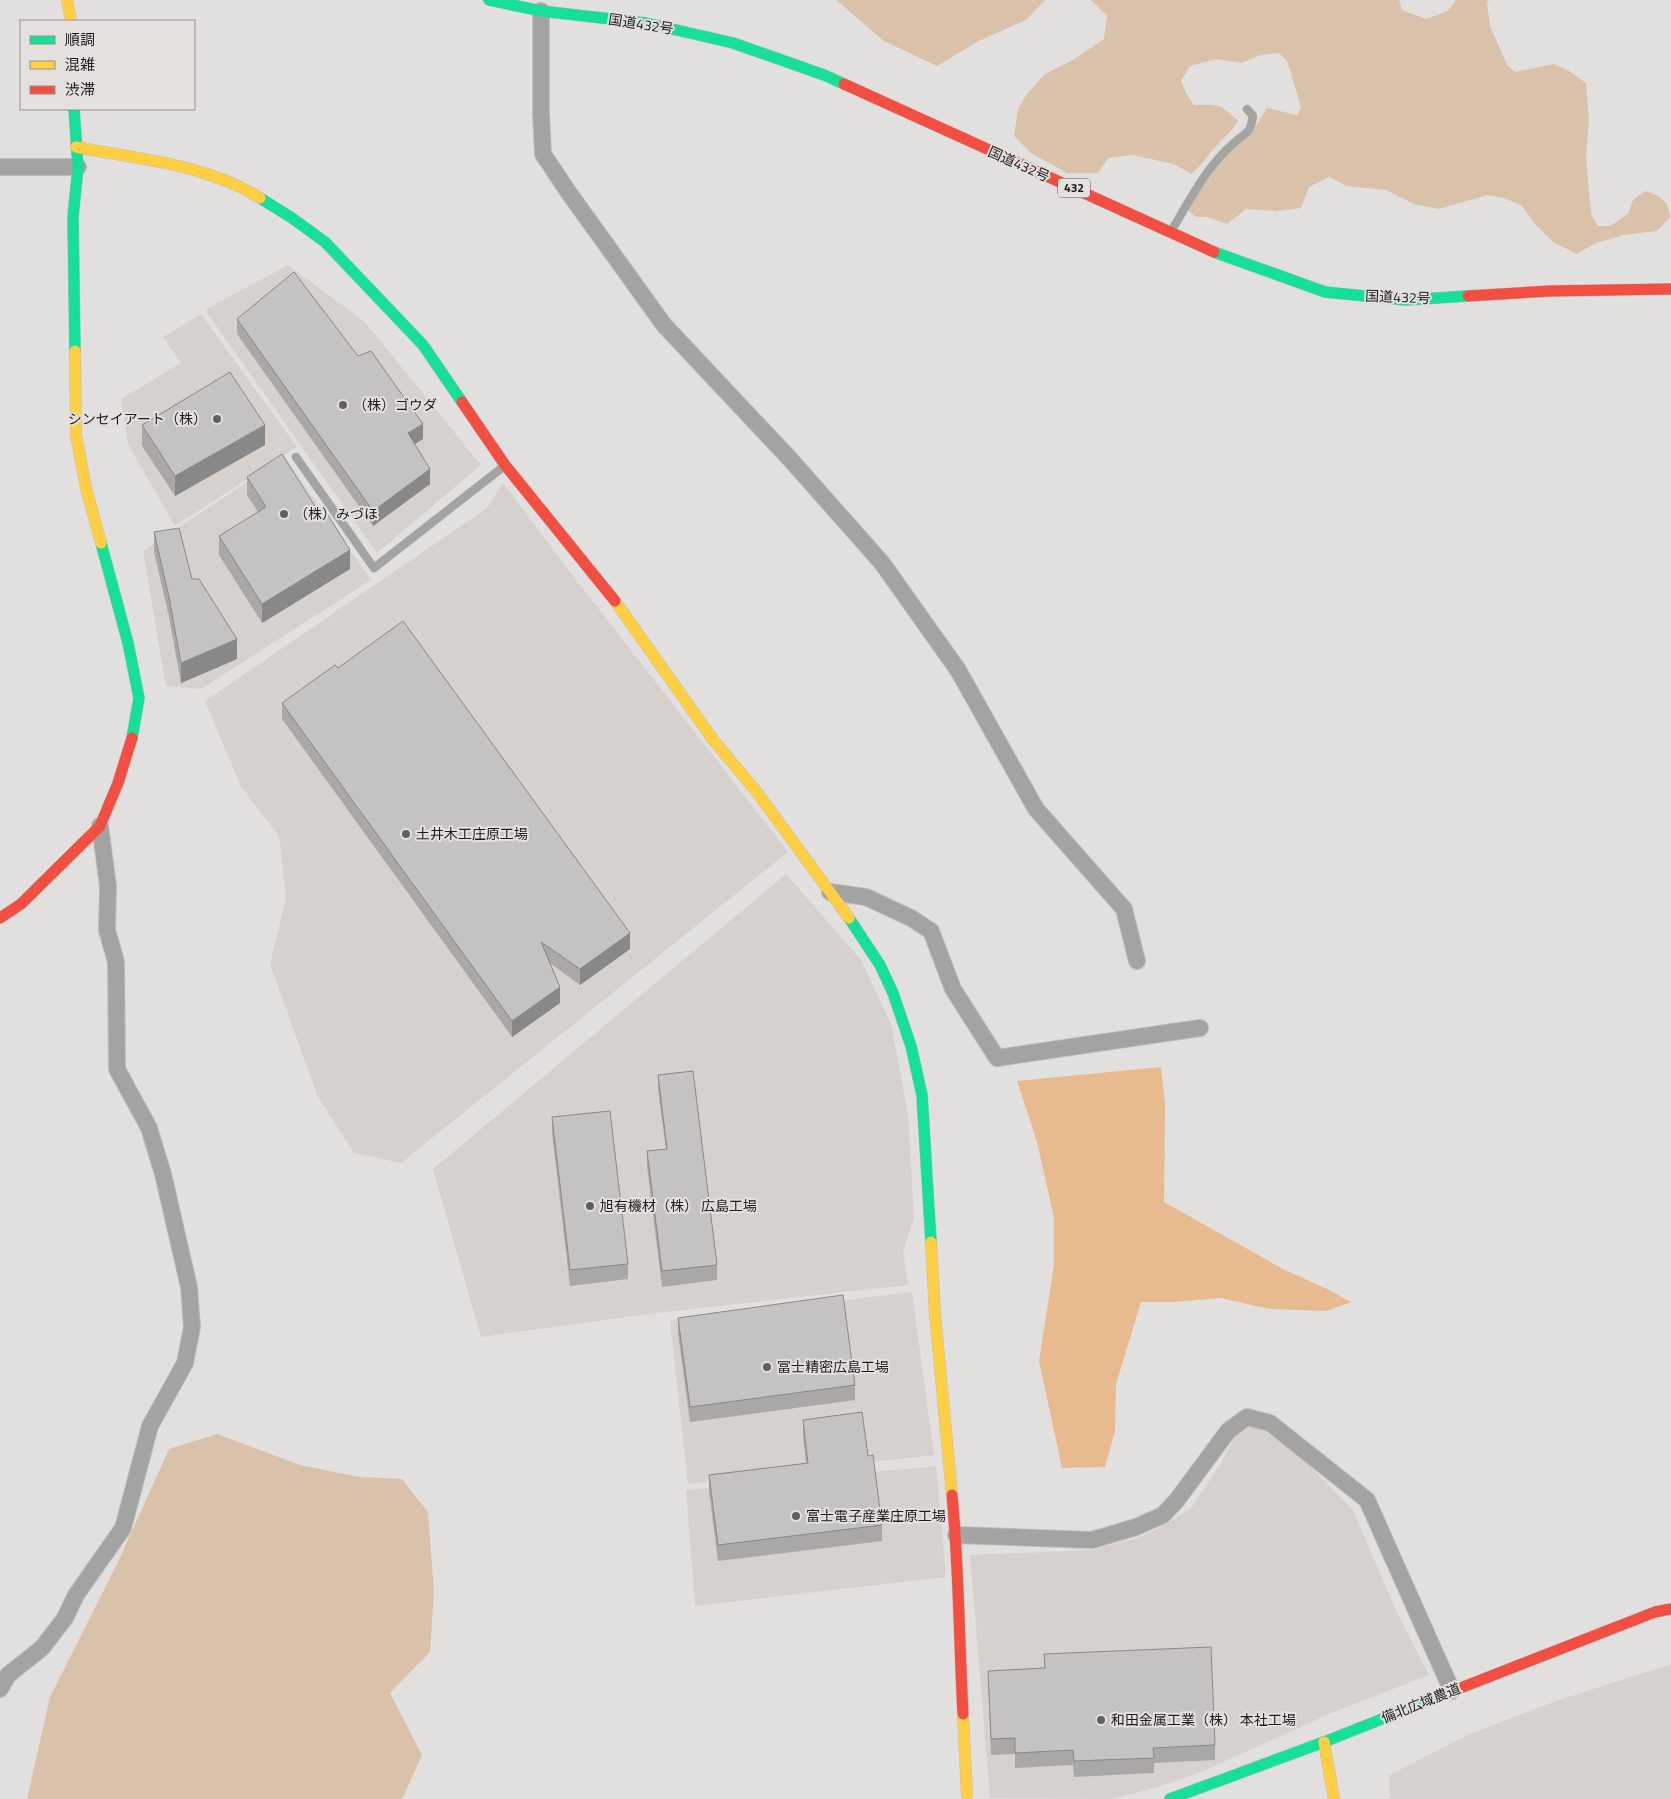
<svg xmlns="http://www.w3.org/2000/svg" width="1671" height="1799" font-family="'Titillium Web','Noto Sans JP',sans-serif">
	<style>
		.built { fill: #d7d1cd }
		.green { fill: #dac1a9 }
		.water { fill: #e7ba90 }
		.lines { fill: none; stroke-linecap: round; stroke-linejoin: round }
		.lane-casing { stroke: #bebdbc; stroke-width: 9 }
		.street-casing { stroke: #bebdbc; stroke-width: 18 }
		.fast-casing { stroke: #bebdbc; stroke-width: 12 }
		.slow-casing { stroke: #bebdbc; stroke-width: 12 }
		.jam-casing { stroke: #bebdbc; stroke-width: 12 }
		.lane { stroke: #a3a3a2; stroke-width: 8 }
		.street { stroke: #a3a3a2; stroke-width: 16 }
		.fast { stroke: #16e098; stroke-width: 11 }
		.slow { stroke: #ffcf43; stroke-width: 11 }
		.jam { stroke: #f24e42; stroke-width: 11 }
		.wall { fill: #a9a8a7 }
		.shaded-wall { fill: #898888 }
		.building { fill: #c4c3c2; stroke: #898888 }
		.poi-dot { fill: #61605f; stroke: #e3e0dd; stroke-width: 2 }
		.labels { text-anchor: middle; stroke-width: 4; stroke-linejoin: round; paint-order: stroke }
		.shield { fill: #e3e0dd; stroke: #585654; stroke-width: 1 }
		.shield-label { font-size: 12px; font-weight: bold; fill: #1c1b1a }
		.street-label { font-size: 14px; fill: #1c1b1a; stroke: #e3e0dd }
		.poi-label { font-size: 14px; fill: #1c1b1a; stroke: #e3e0dd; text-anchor: start }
	</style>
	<rect width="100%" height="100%" fill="#e2e0de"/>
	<path class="built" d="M288,265L365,322L481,465L377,553L205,310Z
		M201,314L297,447L175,526L128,444L121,399L181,363L163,337Z
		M285,457L371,580L201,689L166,686L143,551Z
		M503,483L563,563L788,852L401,1163L354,1153L317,1095L270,964L286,898L279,836L241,787L205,701L487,508Z
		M786,874L861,960L892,1026L908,1116L914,1218L903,1251L908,1285L656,1313L481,1337L433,1169Z
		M912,1292L934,1455L688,1484L670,1321Z
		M1251,1426L1264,1431L1303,1459L1353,1510L1394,1606L1429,1675L1334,1712L1201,1772L1158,1787L1112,1799L990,1798L970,1555L1093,1550L1140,1537L1168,1523L1191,1508L1221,1463L1235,1437Z
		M936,1466L946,1577L695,1606L686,1490Z
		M1671,1664V1799H1390L1389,1775L1470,1734L1556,1701Z"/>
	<path class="green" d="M836,0H1045L1026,20L979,41L937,66L884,41Z
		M1091,0H1399L1402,10L1426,19L1448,11L1456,0H1490L1487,2L1490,26L1507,65L1515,72L1554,64L1569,71L1586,83L1589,120L1586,158L1591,213L1598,226H1610L1628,214L1633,200L1645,191C1661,197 1668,199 1670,217L1657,231L1624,235L1596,243L1577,254L1553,242L1536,225L1521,205L1504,198L1488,195L1438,209L1414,204L1386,190L1347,186L1329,177L1309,187L1301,208L1276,211L1246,209L1227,224L1207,217H1196L1188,210L1204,180L1225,156L1238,143L1251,134L1267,108L1297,115L1301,107L1287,61L1279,53L1261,55L1241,63L1217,59L1190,66L1181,81L1186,93L1194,105C1218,104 1221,104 1238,121C1232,131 1224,137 1216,146C1207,156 1202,165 1191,174L1174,164L1132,155L1108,158L1098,173H1067L1031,153L1014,136L1018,109L1027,94L1045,74L1073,60L1104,39L1107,16Z
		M217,1434L300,1465L359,1477L402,1479L428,1512L434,1592L430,1652L390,1693L422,1755L404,1795L401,1799H27L50,1697L117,1564L169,1449Z"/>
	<path class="water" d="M1161,1067L1165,1105L1164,1202L1283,1269L1331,1291L1351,1302L1327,1311L1270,1309L1220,1298L1175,1302H1141L1116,1384L1115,1431L1105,1467L1062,1468L1039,1361L1054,1265V1218L1037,1142L1017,1081Z"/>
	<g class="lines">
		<g class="lane-casing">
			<path id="lane" d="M1173,228C1191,198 1207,166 1234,143C1247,131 1250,135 1253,116L1247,109
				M296,457L374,568L503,467"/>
		</g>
		<g class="street-casing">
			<path id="street" d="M541,11V113L543,154L569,193L664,325L790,459L882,563L958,670L1036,809L1124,909L1137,961
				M0,167H78
				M830,892L866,897L911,918L931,931L953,989L997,1058L1200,1028
				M956,1535L1092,1540L1136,1527L1163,1515L1177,1500L1228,1431L1247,1417L1270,1423L1367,1500L1452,1691
				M0,1689L8,1675L42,1648L65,1618L76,1595L123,1528L150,1426L185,1363L192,1327L189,1287L163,1174L149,1128L117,1069L116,962L107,930L108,886L100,826"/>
		</g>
		<g class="fast-casing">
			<path id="fast" d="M489,0L541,11L646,23L733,43L824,75L844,84
				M74,109L78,167L73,217L75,351
				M260,198L292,218L325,242L423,345L462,402
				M1214,252L1325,292L1406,300L1468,296
				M101,543L128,643L139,698L132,738
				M849,918L880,965L893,993L911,1046L922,1095L931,1242
				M1170,1799L1324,1742L1445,1694"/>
		</g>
		<g class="slow-casing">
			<path id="slow" d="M67,0L71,21
				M76,147C137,159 206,164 260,198
				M75,351L76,435L86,488L101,543
				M615,601L714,741L756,791L849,918
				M931,1242L935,1314L952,1495
				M963,1714L967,1795
				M1324,1742L1334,1799"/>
		</g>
		<g class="jam-casing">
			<path id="jam" d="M844,84L1214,252
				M1468,296L1549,291L1671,289
				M462,402L505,465L615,601
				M0,918L21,904L100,826L118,783L132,738
				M952,1495C959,1568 959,1641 963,1714
				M1445,1694L1655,1612L1671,1609"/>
		</g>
		<use href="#lane" class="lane"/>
		<use href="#street" class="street"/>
		<use href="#fast" class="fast"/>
		<use href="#slow" class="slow"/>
		<use href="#jam" class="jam"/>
	</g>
	<path class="wall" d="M237,319L423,439L415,444L430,484L373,526L237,334Z
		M142,425L265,445L175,496L142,446Z
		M247,477L350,569L262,623L219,555V536L258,512L247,495Z
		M154,532L192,579L237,659L181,683L169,617L154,552Z
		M338,668L630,949L580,985L550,963L560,1003L512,1037L282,719V703Z
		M658,1075L717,1265V1280L662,1287L647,1166V1151L666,1149L658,1090Z
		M552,1117L628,1264V1279L570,1286L552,1133Z
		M678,1318L855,1385V1400L690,1422L678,1333Z
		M803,1420L868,1456L882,1525V1541L718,1561L709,1491V1475L806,1464L803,1435Z
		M1044,1654L1215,1745V1760L1154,1763V1773L1074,1777L1073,1765L1015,1768V1754L991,1755L988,1671L1044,1668Z"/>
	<path class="shaded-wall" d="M423,424V439L408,448V433Z
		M265,425V445L175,496V476Z
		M430,469V484L373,526V511Z
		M350,550V569L262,623V604Z
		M237,639V659L181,683V663Z
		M630,933V949L580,985V969Z
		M560,987V1003L512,1037V1021Z"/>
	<path class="building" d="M294,272L358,356L371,351L423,424L408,433L430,469L373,511L237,319Z
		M230,372L265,425L175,476L142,425Z
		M282,454L323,519L328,515L350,550L262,604L219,536L266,507L247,477Z
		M179,528L192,579H199L237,639L181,663L169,597L154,532Z
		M403,621L630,933L580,969L541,942L560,987L512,1021L282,703L335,665L338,668Z
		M693,1071L717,1265L662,1271L647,1151L667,1149L658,1075Z
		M610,1111L628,1264L570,1270L552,1117Z
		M843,1295L855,1385L690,1407L678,1318Z
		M862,1412L868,1456L873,1455L882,1525L718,1545L709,1475L808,1463L803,1420Z
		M1211,1647L1215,1745L1153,1748L1154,1758L1074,1761L1073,1750L1015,1753V1738L991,1739L988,1671L1045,1668L1044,1654Z"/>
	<g class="poi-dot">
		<circle cx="343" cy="405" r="5"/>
		<circle cx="217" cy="419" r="5"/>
		<circle cx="284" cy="514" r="5"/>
		<circle cx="406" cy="834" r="5"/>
		<circle cx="590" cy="1206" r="5"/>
		<circle cx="767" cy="1367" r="5"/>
		<circle cx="796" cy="1516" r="5"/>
		<circle cx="1101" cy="1720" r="5"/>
	</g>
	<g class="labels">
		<rect class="shield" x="1058" y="178.5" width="32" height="19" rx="4"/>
		<g class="shield-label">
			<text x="1074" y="192">432</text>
		</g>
		<g class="street-label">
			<text transform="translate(641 24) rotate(9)" y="5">国道432号</text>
			<text transform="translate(1019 164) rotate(24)" y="5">国道432号</text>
			<text transform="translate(1398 297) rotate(2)" y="5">国道432号</text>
			<text transform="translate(1421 1703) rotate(-22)" y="5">備北広域農道</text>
		</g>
		<g class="poi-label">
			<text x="353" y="410">（株）ゴウダ</text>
			<text x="207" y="424" text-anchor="end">シンセイアート（株）</text>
			<text x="294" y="519">（株）みづほ</text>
			<text x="416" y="839">土井木工庄原工場</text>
			<text x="600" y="1211">旭有機材（株） 広島工場</text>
			<text x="777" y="1372">冨士精密広島工場</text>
			<text x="806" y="1521">富士電子産業庄原工場</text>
			<text x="1111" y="1725">和田金属工業（株） 本社工場</text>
		</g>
	</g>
	<rect x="20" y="20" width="175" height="90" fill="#e3e0dd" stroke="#93918f"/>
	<rect x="30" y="36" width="25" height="8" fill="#16e098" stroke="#93918f"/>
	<text x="65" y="45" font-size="15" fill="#1c1b1a">順調</text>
	<rect x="30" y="61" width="25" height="8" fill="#ffcf43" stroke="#93918f"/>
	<text x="65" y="70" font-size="15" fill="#1c1b1a">混雑</text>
	<rect x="30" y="86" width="25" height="8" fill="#f24e42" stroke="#93918f"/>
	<text x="65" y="95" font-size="15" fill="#1c1b1a">渋滞</text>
</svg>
